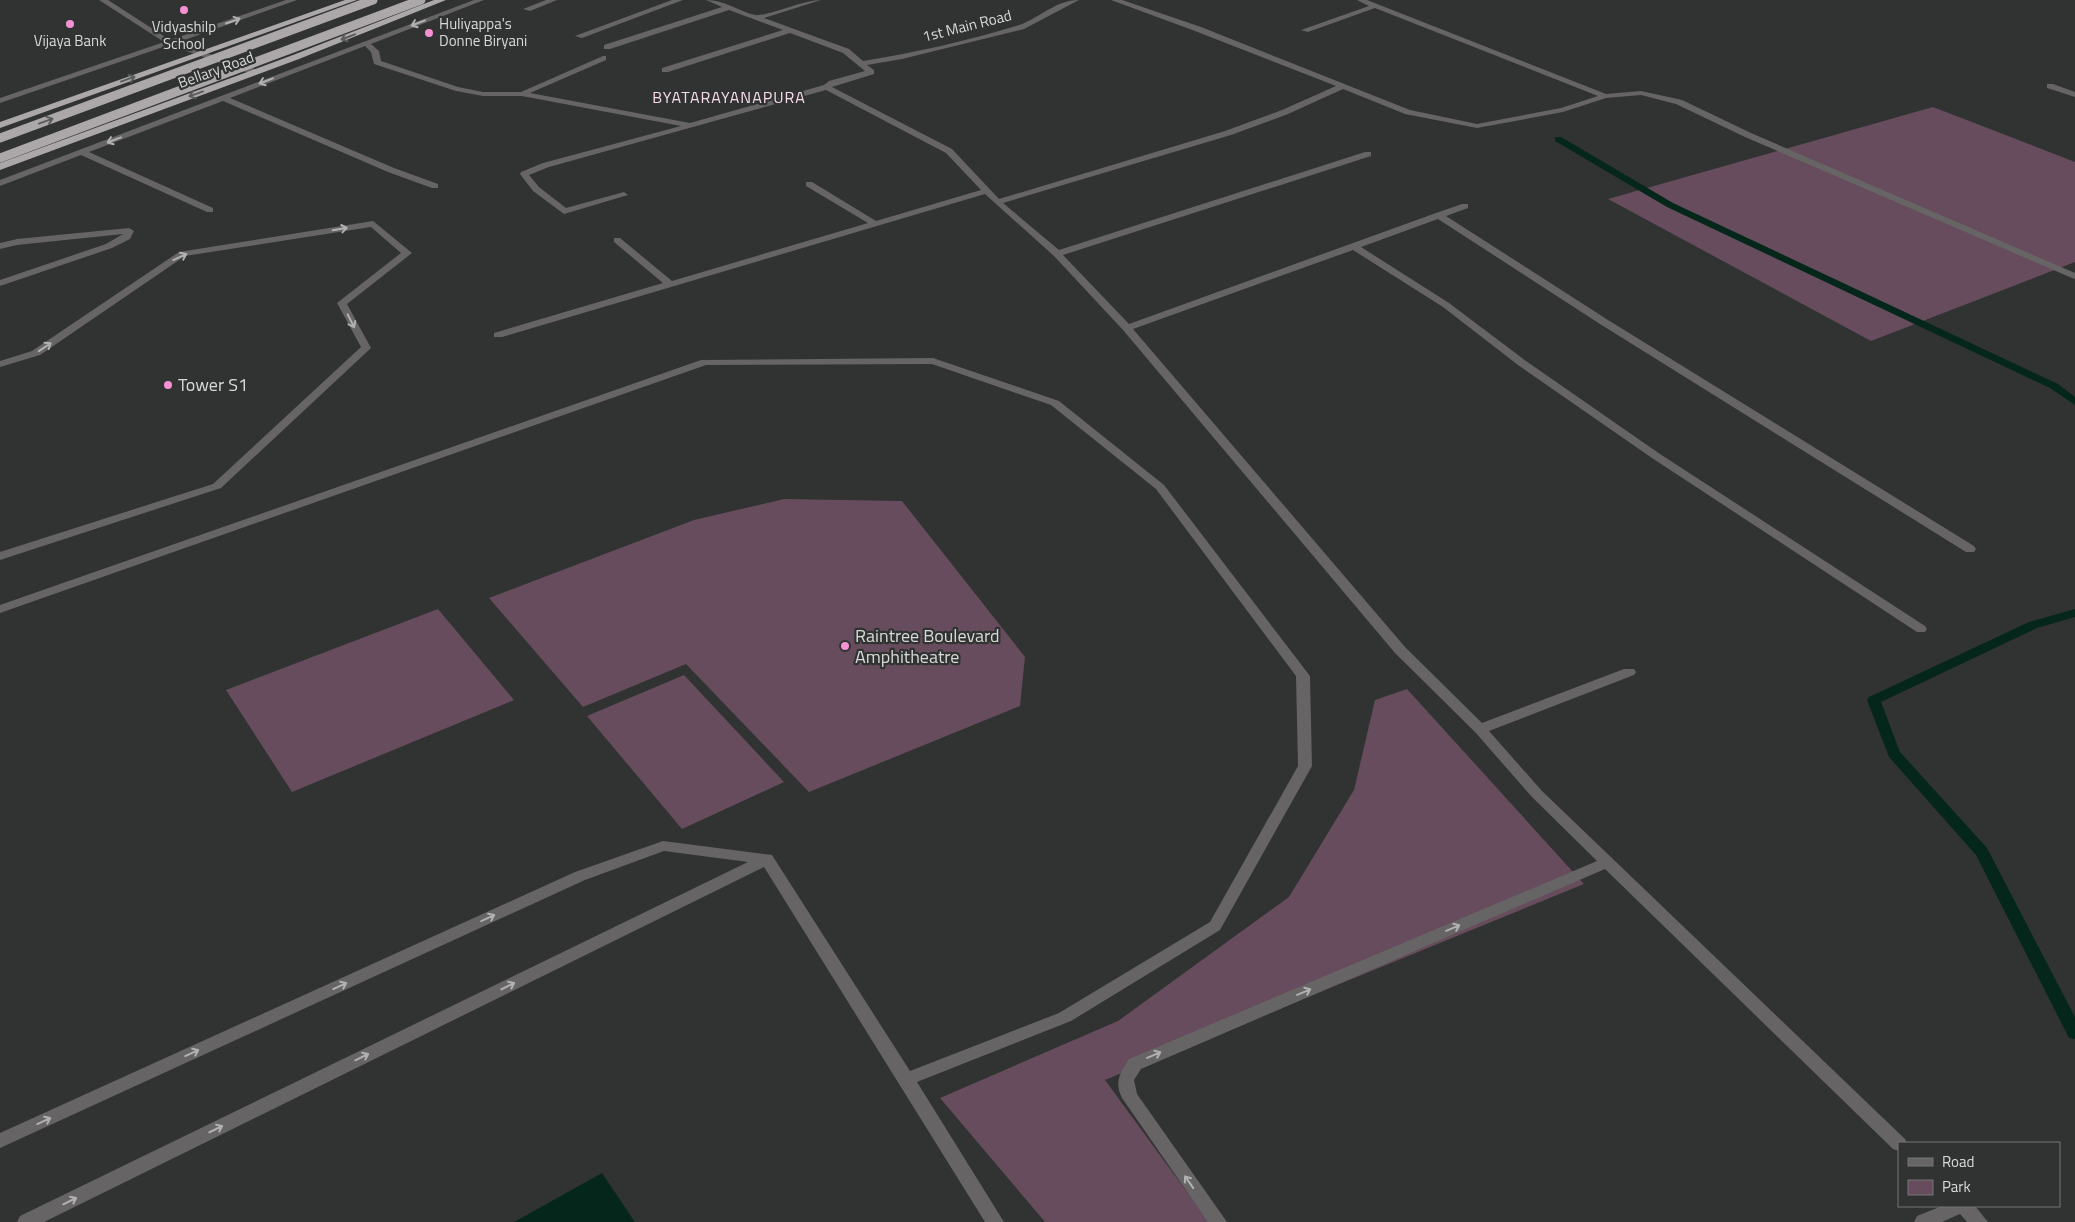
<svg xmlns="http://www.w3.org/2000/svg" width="2075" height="1222" font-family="'Titillium Web',sans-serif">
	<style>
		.green { fill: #664c5c }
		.water { fill: #05271b }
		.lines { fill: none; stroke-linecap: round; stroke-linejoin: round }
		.stream { fill: #05271b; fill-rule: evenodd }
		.minor { fill: #666465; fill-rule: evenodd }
		.highway { fill: #aca8aa; fill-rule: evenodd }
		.highway-bridge { stroke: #aca8aa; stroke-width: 9 }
		.oneway { stroke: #b0b1b0 }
		.oneway2 { stroke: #5b5c5c }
		.poi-dot { fill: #f591d2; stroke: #303332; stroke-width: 2 }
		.labels { text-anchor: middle; stroke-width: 4.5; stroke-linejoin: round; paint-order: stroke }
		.far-poi-label { font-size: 15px; fill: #d8dad9; stroke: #303332 }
		.far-street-label { font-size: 15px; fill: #d8dad9; stroke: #303332 }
		.far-neighbourhood-label { font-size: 16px; letter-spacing: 1px; fill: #f8daec; stroke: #303332 }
		.poi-label { font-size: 18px; fill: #d8dad9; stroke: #303332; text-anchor: start }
	</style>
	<rect width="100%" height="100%" fill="#303332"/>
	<path class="green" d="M1933,107L2075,162V262L1871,341L1608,199Z
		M784,499L902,501L1025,657L1020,706L809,792L686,664L583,707L489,598L694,520Z
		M438,609L514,700L292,792L226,690Z
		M684,675L784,782L682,829L587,716Z
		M1407,689L1584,884L1105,1080L1209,1222H1045L940,1098L1118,1021L1289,897L1354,790L1375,700Z"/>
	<path class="water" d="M602,1173L635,1222H514Z"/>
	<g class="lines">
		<path class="stream" d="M1555,137H1561L1673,203L2058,384L2075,397V405L2050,388L1667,207L1555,141Z
			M2075,609V617L2037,628L1881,702L1900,752L1987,848L2075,1017V1039L2069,1038L1976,855L1889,757L1867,700L1869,697L2029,622Z"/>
		<path class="minor" d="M99,0H108L170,40L286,0H297L176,43L258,70V74H252L169,45L0,103V98L164,42Z
			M474,0H484L371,44L379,51L381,61L458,87L483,92H521L603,56H606V60L530,93L690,123L824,85L829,81L865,71L843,53L790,33L668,72H662V68L783,30L729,10L610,49H604V45L722,7L706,0C725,0 738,11 755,15C767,17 802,0 821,0L764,18L849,49L863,61C914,53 966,41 1016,26C1038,20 1054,0 1079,0L1024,29L902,59L867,65L874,70V74L832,87L952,149L999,199L1225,131L1282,110L1336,86L1195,31L1111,0H1122L1201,27L1410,110L1477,124L1561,108L1598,96L1375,8L1308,32L1301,30L1369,6L1357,0H1367L1606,94L1641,91L1682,100L1751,133L2075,273V279L2072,278L1745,137L1676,104L1641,95L1606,98L1563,112L1477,128L1405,114L1343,89L1288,114L1231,135L1003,203L1059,250L1365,152H1371V156L1063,255L1129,324L1436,213L1462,204H1468V208L1446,216L1608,320L1974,546L1976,549L1974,552H1966L1600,324L1438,219L1361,247L1449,303L1526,361L1660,454L1925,626L1927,629L1925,632H1917L1652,458L1518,365L1443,307L1353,250L1133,329L1405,647L1482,723L1624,669H1634L1636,672L1634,675L1489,731L1542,791L1905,1139L1907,1143H1899V1151L1893,1149L1605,869L1141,1069L1134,1080L1137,1094L1227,1222H1208L1122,1098C1114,1082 1120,1073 1129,1059L1597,861L1532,797L1475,732L1395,653L1123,330L1054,256L985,194L502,337H494V333L663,283L614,242V238H620L672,281L868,223L806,186V182H812L876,221L981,190L946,153L826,90L549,167L529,175L539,187L566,208L624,192L628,195L564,214L533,191L520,174L521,172L543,163L681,126L522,96H483L456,91L374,64L371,52L365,46L230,98L394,168L438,184V188H432L388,172L223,101L89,152L213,208V212H207L81,155L0,186V180Z
			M546,0H557L530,11L523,9Z
			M672,0H683L582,38L575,36Z
			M2047,84H2053L2075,92V97L2047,88Z
			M373,221L412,253L347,304L371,348L221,488L0,560V552L213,484L361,347L337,303L401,253L371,227L185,256L40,355L0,367V361L32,351L179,252Z
			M129,228L134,231L130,239L112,248L0,286V280L106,244L123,234L17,245L0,249V243L17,239Z
			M933,358L1059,401L1164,485L1310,676L1312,766L1220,930L1071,1021L917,1082L1004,1222H985L764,867L44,1222H17L20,1216L748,862L664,851L585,880L0,1148V1133L575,872L663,841L772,855L910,1071L1059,1013L1210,922L1298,766L1296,676L1156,489L1051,405L932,364L706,365L0,613V605L701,360Z
			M1942,1206H1975L1988,1222H1967L1960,1214L1942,1222H1914L1917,1216Z"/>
		<path class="highway" d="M345,0H357L0,128V122Z
			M434,0H446L299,59L0,170V163L293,55Z"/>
		<path class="highway-bridge" d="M0,138L373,0
			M0,158L421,0"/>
	</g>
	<defs><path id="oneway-shaft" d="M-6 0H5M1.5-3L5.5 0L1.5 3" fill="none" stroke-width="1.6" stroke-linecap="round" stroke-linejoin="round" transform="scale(1.25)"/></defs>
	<g class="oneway">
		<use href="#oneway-shaft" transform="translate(233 21) rotate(-19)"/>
		<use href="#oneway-shaft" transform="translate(418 23) rotate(159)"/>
		<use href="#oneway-shaft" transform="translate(266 81) rotate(159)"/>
		<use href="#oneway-shaft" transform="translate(114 140) rotate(159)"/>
		<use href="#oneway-shaft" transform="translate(340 229) rotate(-9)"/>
		<use href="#oneway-shaft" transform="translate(180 257) rotate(-25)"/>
		<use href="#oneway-shaft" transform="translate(351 321) rotate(63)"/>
		<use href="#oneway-shaft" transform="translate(45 347) rotate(-34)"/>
		<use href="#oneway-shaft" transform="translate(488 918) rotate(-25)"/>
		<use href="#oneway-shaft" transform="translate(1453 928) rotate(-23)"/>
		<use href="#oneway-shaft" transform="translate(340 986) rotate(-25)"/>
		<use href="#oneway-shaft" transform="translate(508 986) rotate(-26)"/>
		<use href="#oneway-shaft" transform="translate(1304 992) rotate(-23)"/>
		<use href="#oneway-shaft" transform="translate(192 1053) rotate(-25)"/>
		<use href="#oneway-shaft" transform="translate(1154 1055) rotate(-23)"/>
		<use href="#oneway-shaft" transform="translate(362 1057) rotate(-26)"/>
		<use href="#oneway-shaft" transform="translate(44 1121) rotate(-25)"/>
		<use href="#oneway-shaft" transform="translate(216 1129) rotate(-26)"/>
		<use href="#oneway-shaft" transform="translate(1189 1182) rotate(-125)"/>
		<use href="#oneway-shaft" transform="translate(70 1201) rotate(-26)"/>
	</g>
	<g class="oneway2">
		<use href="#oneway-shaft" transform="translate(348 37) rotate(159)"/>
		<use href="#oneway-shaft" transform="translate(128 79) rotate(-20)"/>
		<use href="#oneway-shaft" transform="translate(196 94) rotate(160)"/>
		<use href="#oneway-shaft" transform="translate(46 121) rotate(-20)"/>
	</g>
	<g class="poi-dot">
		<circle cx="184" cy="10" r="5"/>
		<circle cx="70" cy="24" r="5"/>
		<circle cx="429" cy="33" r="5"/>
		<circle cx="168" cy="385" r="5"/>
		<circle cx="845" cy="646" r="5"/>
	</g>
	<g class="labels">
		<g class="far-poi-label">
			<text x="439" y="29" text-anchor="start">Huliyappa's<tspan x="439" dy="17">Donne Biryani</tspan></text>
			<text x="184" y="32">Vidyashilp<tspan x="184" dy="17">School</tspan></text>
			<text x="70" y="46">Vijaya Bank</text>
		</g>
		<g class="far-street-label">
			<text transform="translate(967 26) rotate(-14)" y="5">1st Main Road</text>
			<text transform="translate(216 70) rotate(-20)" y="5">Bellary Road</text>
		</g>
		<g class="far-neighbourhood-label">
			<text x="729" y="103">BYATARAYANAPURA</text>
		</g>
		<g class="poi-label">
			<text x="178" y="391">Tower S1</text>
			<text x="855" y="642">Raintree Boulevard<tspan x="855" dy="21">Amphitheatre</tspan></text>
		</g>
	</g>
	<rect x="1898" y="1142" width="162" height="65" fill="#303332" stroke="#737675"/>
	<rect x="1908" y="1158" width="25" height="8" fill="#666465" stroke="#737675"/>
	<text x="1942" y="1167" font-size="15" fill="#d8dad9">Road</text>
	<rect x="1908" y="1180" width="25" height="15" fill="#664c5c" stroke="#737675"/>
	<text x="1942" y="1192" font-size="15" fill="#d8dad9">Park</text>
</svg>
